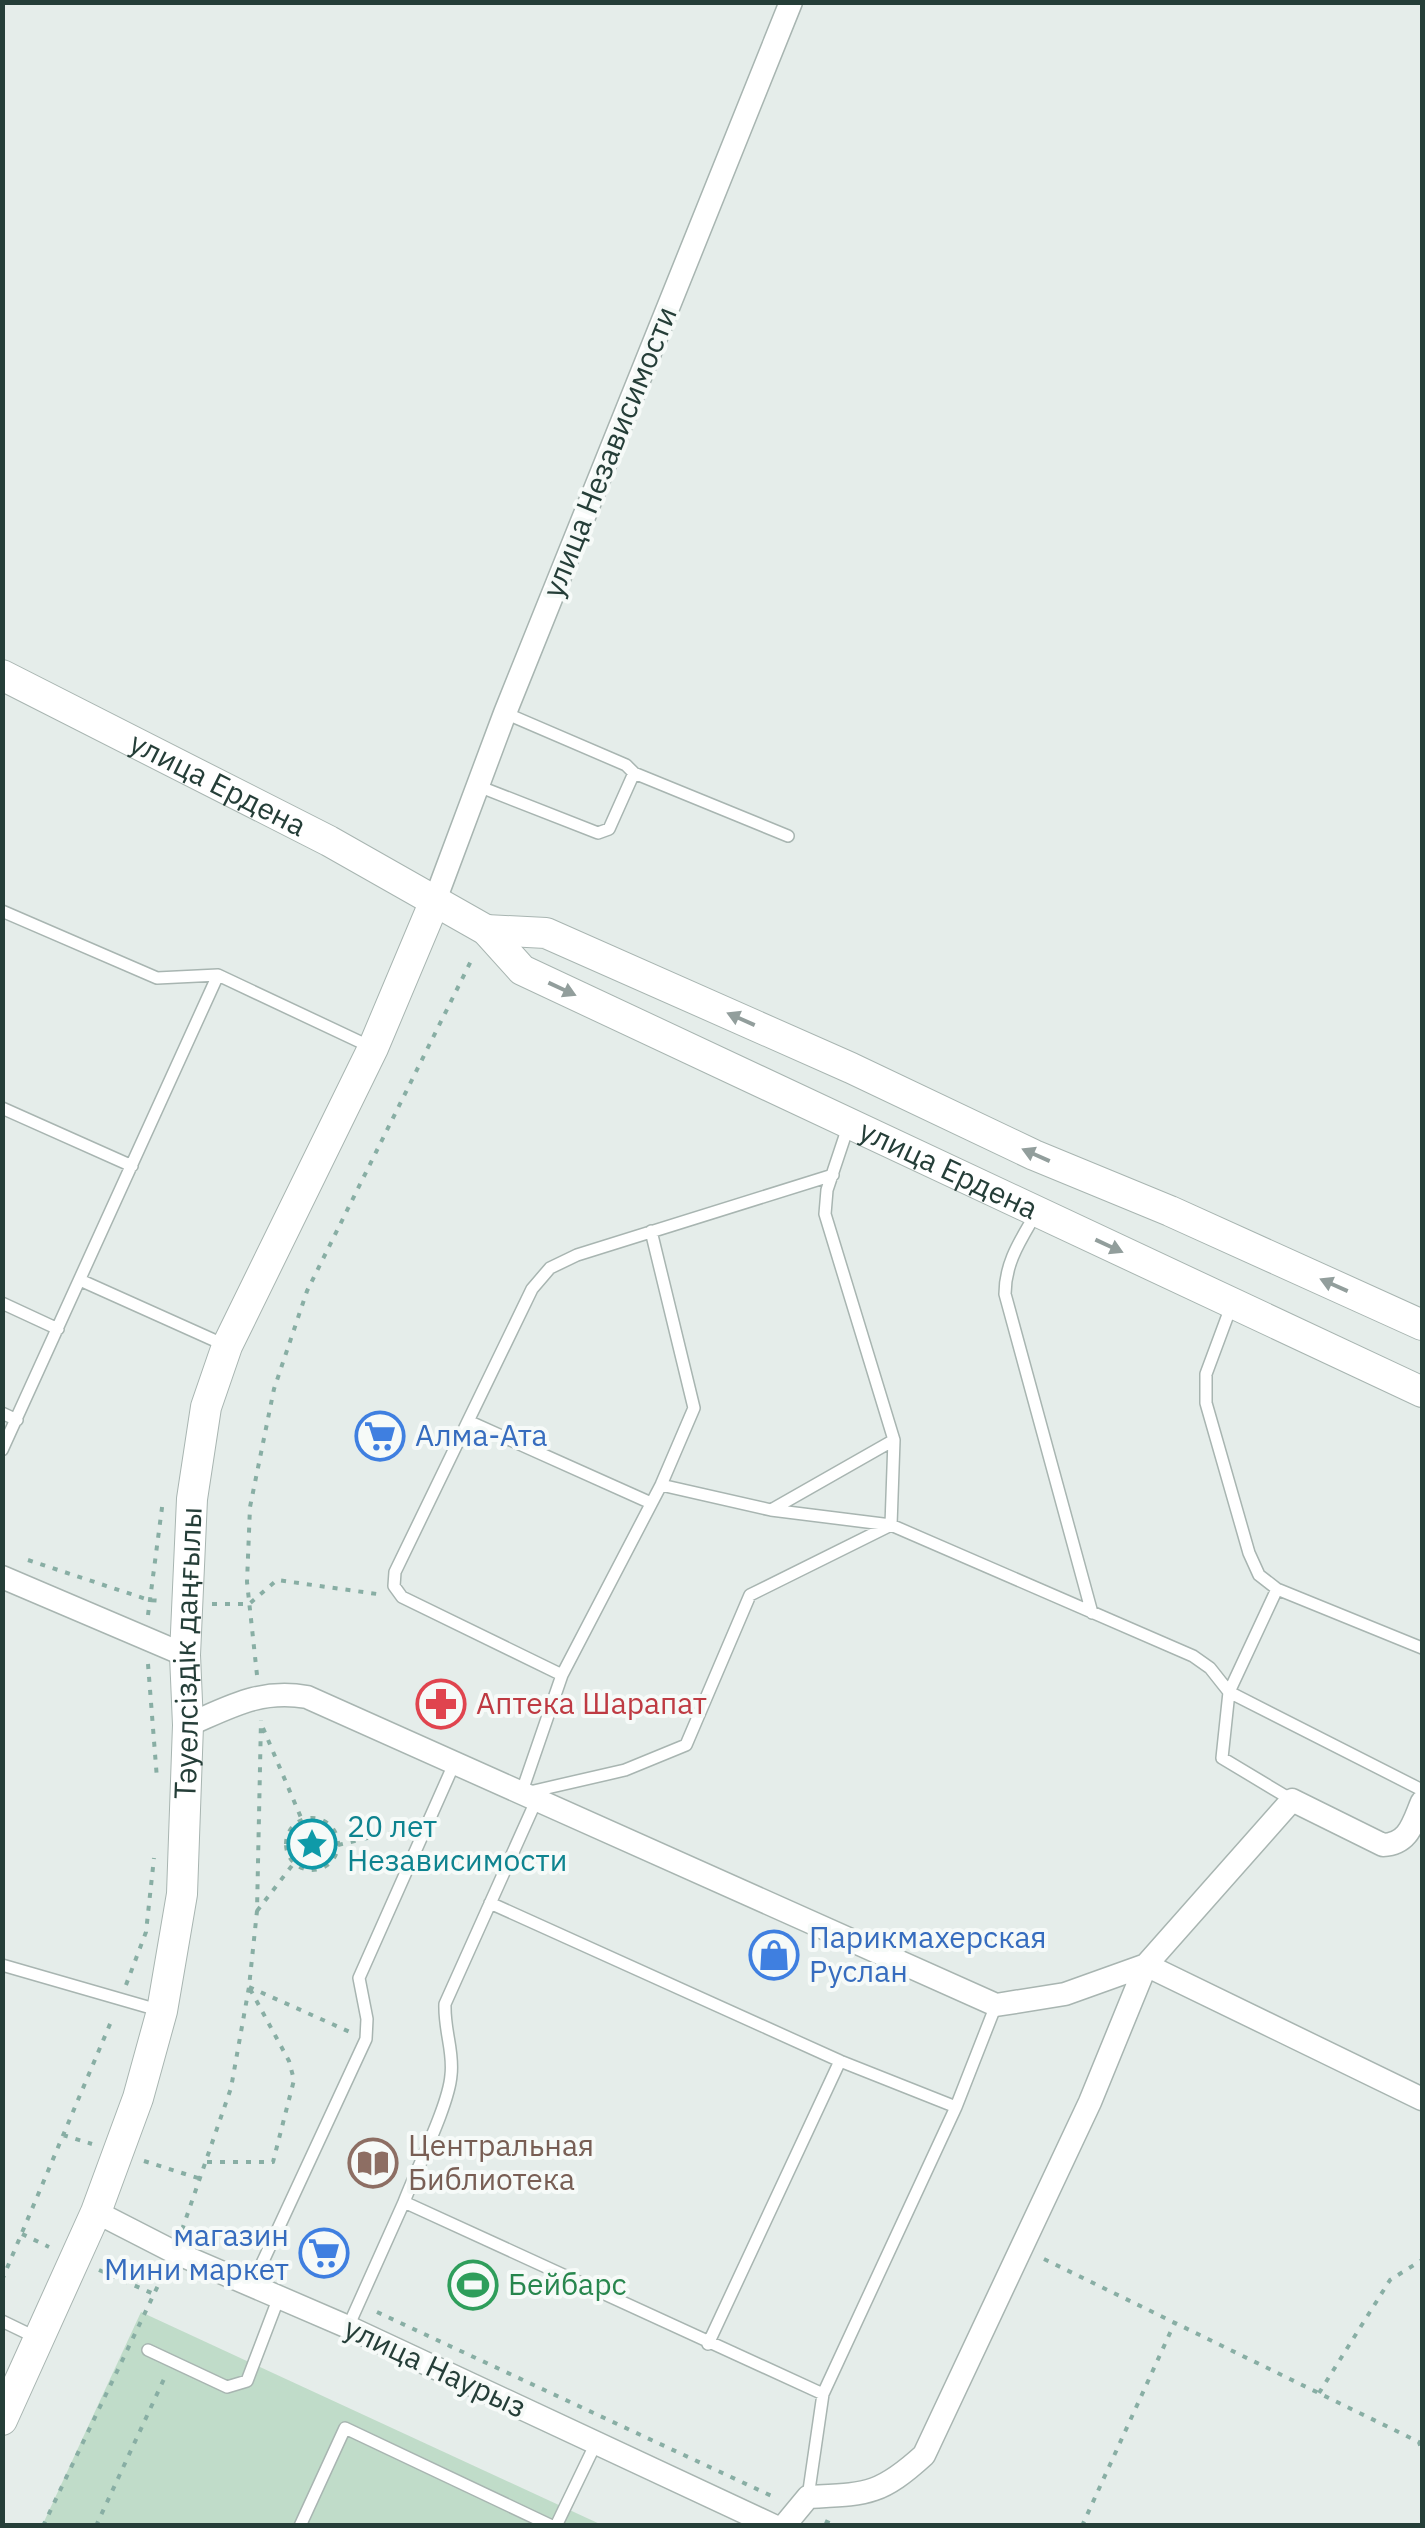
<svg xmlns="http://www.w3.org/2000/svg" width="1425" height="2528" font-family="'IBM Plex Sans',sans-serif">
	<style>
		.grass { fill: #c0dcc9 }
		.lines { fill: none; stroke-linecap: round; stroke-linejoin: round }
		.service-casing { stroke: #a8b5b1; stroke-width: 14 }
		.minor-casing { stroke: #a8b5b1; stroke-width: 25 }
		.tertiary-casing { stroke: #a8b5b1; stroke-width: 32 }
		.path { stroke: #88aea4; stroke-width: 4; stroke-dasharray: 5 8; stroke-linecap: butt }
		.service { stroke: #fff; stroke-width: 11 }
		.minor { stroke: #fff; stroke-width: 22 }
		.tertiary { stroke: #fff; stroke-width: 30 }
		.oneway { fill: #929e9c }
		.labels { text-anchor: middle; stroke-width: 8; stroke-linejoin: round; paint-order: stroke }
		.street-label { font-size: 30px; fill: #253e38; stroke: #f6faf8 }
		.shop-label { font-size: 30px; fill: #366cbe; stroke: #f6faf8; text-anchor: start }
		.health-label { font-size: 30px; fill: #be3a42; stroke: #f6faf8; text-anchor: start }
		.culture-label { font-size: 30px; fill: #0d838f; stroke: #f6faf8; text-anchor: start }
		.education-label { font-size: 30px; fill: #785e54; stroke: #f6faf8; text-anchor: start }
		.leisure-label { font-size: 30px; fill: #27864d; stroke: #f6faf8; text-anchor: start }
	</style>
	<rect width="100%" height="100%" fill="#e5edea"/>
	<path class="grass" d="M141,2312L602,2525L42,2526Z"/>
	<g class="lines">
		<g class="service-casing">
			<path id="service" d="M634,773L788,836
				M478,786L598,833L609,829L634,773L626,765L505,713
				M2,911L157,978L218,975L373,1048
				M2,1108L132,1166
				M1035,1215C1020,1241 1005,1263 1005,1294L1092,1613
				M651,1231L694,1408L661,1485L562,1675L402,1597L394,1586L395,1572L532,1289L550,1268L577,1255L833,1175
				M80,1280L227,1346
				M2,1303L58,1329
				M1232,1304L1206,1374V1403L1249,1553L1259,1575L1277,1589L1422,1648
				M2,1413L17,1420
				M468,1421L651,1503
				M2,1450L218,975
				M661,1485L771,1510L891,1525L1193,1656L1210,1668L1229,1692L1222,1758L1292,1800
				M771,1510L894,1440
				M1277,1589L1229,1692L1422,1790
				M562,1675L521,1794L625,1770L686,1745L750,1595L891,1525L894,1440L825,1214L827,1190L848,1127
				M2,1965L158,2010
				M956,2107L996,2005
				M404,2202C416,2170 449,2105 451,2075C454,2051 444,2031 445,2004L536,1801
				M252,2285L366,2039L367,2019L359,1978L454,1764
				M2,2321L35,2337
				M348,2327L404,2202L823,2394L956,2107L840,2061L490,1903
				M708,2344L840,2061
				M148,2350L227,2387L247,2381L279,2297
				M808,2497L823,2394
				M300,2526L345,2428L552,2526
				M556,2526L596,2443"/>
		</g>
		<g class="minor-casing">
			<path id="minor" d="M434,903L505,713L791,2
				M2,1577L185,1655
				M188,1725C230,1707 259,1689 307,1697L996,2005L1065,1994L1146,1965L1422,2099
				M96,2212L174,2252L348,2327L774,2526
				M784,2526L808,2497C866,2494 879,2496 924,2455L1090,2102L1146,1965L1292,1800L1383,1845C1409,1844 1413,1823 1422,1802"/>
		</g>
		<g class="tertiary-casing">
			<g id="tertiary">
				<path id="s1" d="M2,675L329,841L486,930L522,970L1422,1392"/>
				<path d="M486,930L546,933L851,1068L1034,1155L1170,1211L1422,1325"/>
				<path id="s2" d="M2,2420L96,2212L138,2098L162,2011L182,1894L188,1725L185,1655L192,1499L206,1407L227,1346L373,1048L434,903"/>
			</g>
		</g>
		<path class="path" d="M28,1560L149,1600L162,1601
			M212,1604H249L277,1580L377,1594
			M148,1615L163,1500
			M148,1664L157,1779
			M257,1675L247,1582L250,1507L274,1389L307,1291L473,957
			M263,1728L302,1820
			M286 1844a26 26 0 1 1 52 0a26 26 0 1 1-52 0Z
			M338,1845L406,1829
			M257,1911L294,1863
			M126,1985L146,1932L154,1858
			M249,1987L350,2032
			M63,2135L92,2144
			M144,2161L201,2179
			M207,2162H273L294,2080L289,2061L249,1987
			M182,2230L231,2088L249,1987L257,1911L261,1720
			M22,2234L49,2247
			M1044,2259L1419,2442L1422,2451
			M99,2270L154,2294
			M2,2280L113,2017
			M377,2312L776,2498
			M1319,2393L1390,2280L1422,2260
			M825,2521L836,2526
			M43,2526L165,2271
			M96,2526L164,2379
			M1082,2526L1175,2322"/>
		<use href="#service" class="service"/>
		<use href="#minor" class="minor"/>
		<use href="#tertiary" class="tertiary"/>
	</g>
	<defs><path id="oneway-solid" d="M-6-.8H1V-3.2L6.5 0L1 3.2V.8H-6Z" transform="scale(2.5)"/></defs>
	<g class="oneway">
		<use href="#oneway-solid" transform="translate(562 989) rotate(25)"/>
		<use href="#oneway-solid" transform="translate(741 1019) rotate(-156)"/>
		<use href="#oneway-solid" transform="translate(1036 1155) rotate(-156)"/>
		<use href="#oneway-solid" transform="translate(1109 1246) rotate(25)"/>
		<use href="#oneway-solid" transform="translate(1334 1285) rotate(-156)"/>
	</g>
	<defs>
		<g id="supermarket-ring" transform="scale(2.5)"><circle r="9.5" fill="#f6faf8" stroke="#3f7fe0" stroke-width="1.5"/><path d="M-6-5.5h2.5l.6 2H6L4.5 2H-2.5L-4.4-4H-6ZM-1.5 3.2a1.3 1.3 0 1 0 .1 0ZM3 3.2a1.3 1.3 0 1 0 .1 0Z" fill="#3f7fe0"/></g>
		<g id="pharmacy-ring" transform="scale(2.5)"><circle r="9.5" fill="#f6faf8" stroke="#e0444e" stroke-width="1.5"/><path d="M-2-6h4v4h4v4h-4v4h-4v-4h-4v-4h4Z" fill="#e0444e"/></g>
		<g id="sight-ring" transform="scale(2.5)"><circle r="9.5" fill="#f6faf8" stroke="#0f9aa8" stroke-width="1.5"/><path d="M0-6L1.8-2.2L6-1.7L2.9 1.2L3.7 5.4L0 3.3L-3.7 5.4L-2.9 1.2L-6-1.7L-1.8-2.2Z" fill="#0f9aa8"/></g>
		<g id="shop-ring" transform="scale(2.5)"><circle r="9.5" fill="#f6faf8" stroke="#3f7fe0" stroke-width="1.5"/><path d="M-5-2.5h2.3a2.7 3.5 0 0 1 5.4 0H5L5.5 6h-11ZM-1.5-2.5h3a1.5 2.3 0 0 0-3 0Z" fill="#3f7fe0"/></g>
		<g id="library-ring" transform="scale(2.5)"><circle r="9.5" fill="#f6faf8" stroke="#8d6e63" stroke-width="1.5"/><path d="M-6-4Q-3-5.5-.7-3.5V5Q-3 3-6 4ZM6-4Q3-5.5 .7-3.5V5Q3 3 6 4Z" fill="#8d6e63"/></g>
		<g id="stadium-ring" transform="scale(2.5)"><circle r="9.5" fill="#f6faf8" stroke="#2e9e5b" stroke-width="1.5"/><path d="M0-5a6.5 5 0 1 0 0 10a6.5 5 0 1 0 0-10ZM-3.5-1.8h7v3.6h-7Z" fill="#2e9e5b"/></g>
	</defs>
	<g fill-rule="evenodd">
		<use href="#supermarket-ring" x="380" y="1436"/>
		<use href="#pharmacy-ring" x="441" y="1704"/>
		<use href="#sight-ring" x="312" y="1844"/>
		<use href="#shop-ring" x="774" y="1955"/>
		<use href="#library-ring" x="373" y="2163"/>
		<use href="#supermarket-ring" x="324" y="2253"/>
		<use href="#stadium-ring" x="473" y="2285"/>
	</g>
	<g class="labels">
		<g class="street-label">
			<text transform="translate(610 452) rotate(-68)" y="10">улица Независимости</text>
			<text dy="10" stroke="none"><textPath href="#s1" startOffset="242">улица Ердена</textPath></text>
			<text dy="10" stroke="none"><textPath href="#s1" startOffset="1072">улица Ердена</textPath></text>
			<text dy="10" stroke="none"><textPath href="#s2" startOffset="800">Тәуелсіздік даңғылы</textPath></text>
			<text transform="translate(435 2368) rotate(25)" y="10">улица Наурыз</text>
		</g>
		<g class="shop-label">
			<text x="415" y="1446">Алма-Ата</text>
			<text x="809" y="1948">Парикмахерская<tspan x="809" dy="34">Руслан</tspan></text>
			<text x="289" y="2246" text-anchor="end">магазин<tspan x="289" dy="34">Мини маркет</tspan></text>
		</g>
		<g class="health-label">
			<text x="476" y="1714">Аптека Шарапат</text>
		</g>
		<g class="culture-label">
			<text x="347" y="1837">20 лет<tspan x="347" dy="34">Независимости</tspan></text>
		</g>
		<g class="education-label">
			<text x="408" y="2156">Центральная<tspan x="408" dy="34">Библиотека</tspan></text>
		</g>
		<g class="leisure-label">
			<text x="508" y="2295">Бейбарс</text>
		</g>
	</g>
	<rect width="1425" height="2528" fill="none" stroke="#253e38" stroke-width="10"/>
</svg>
